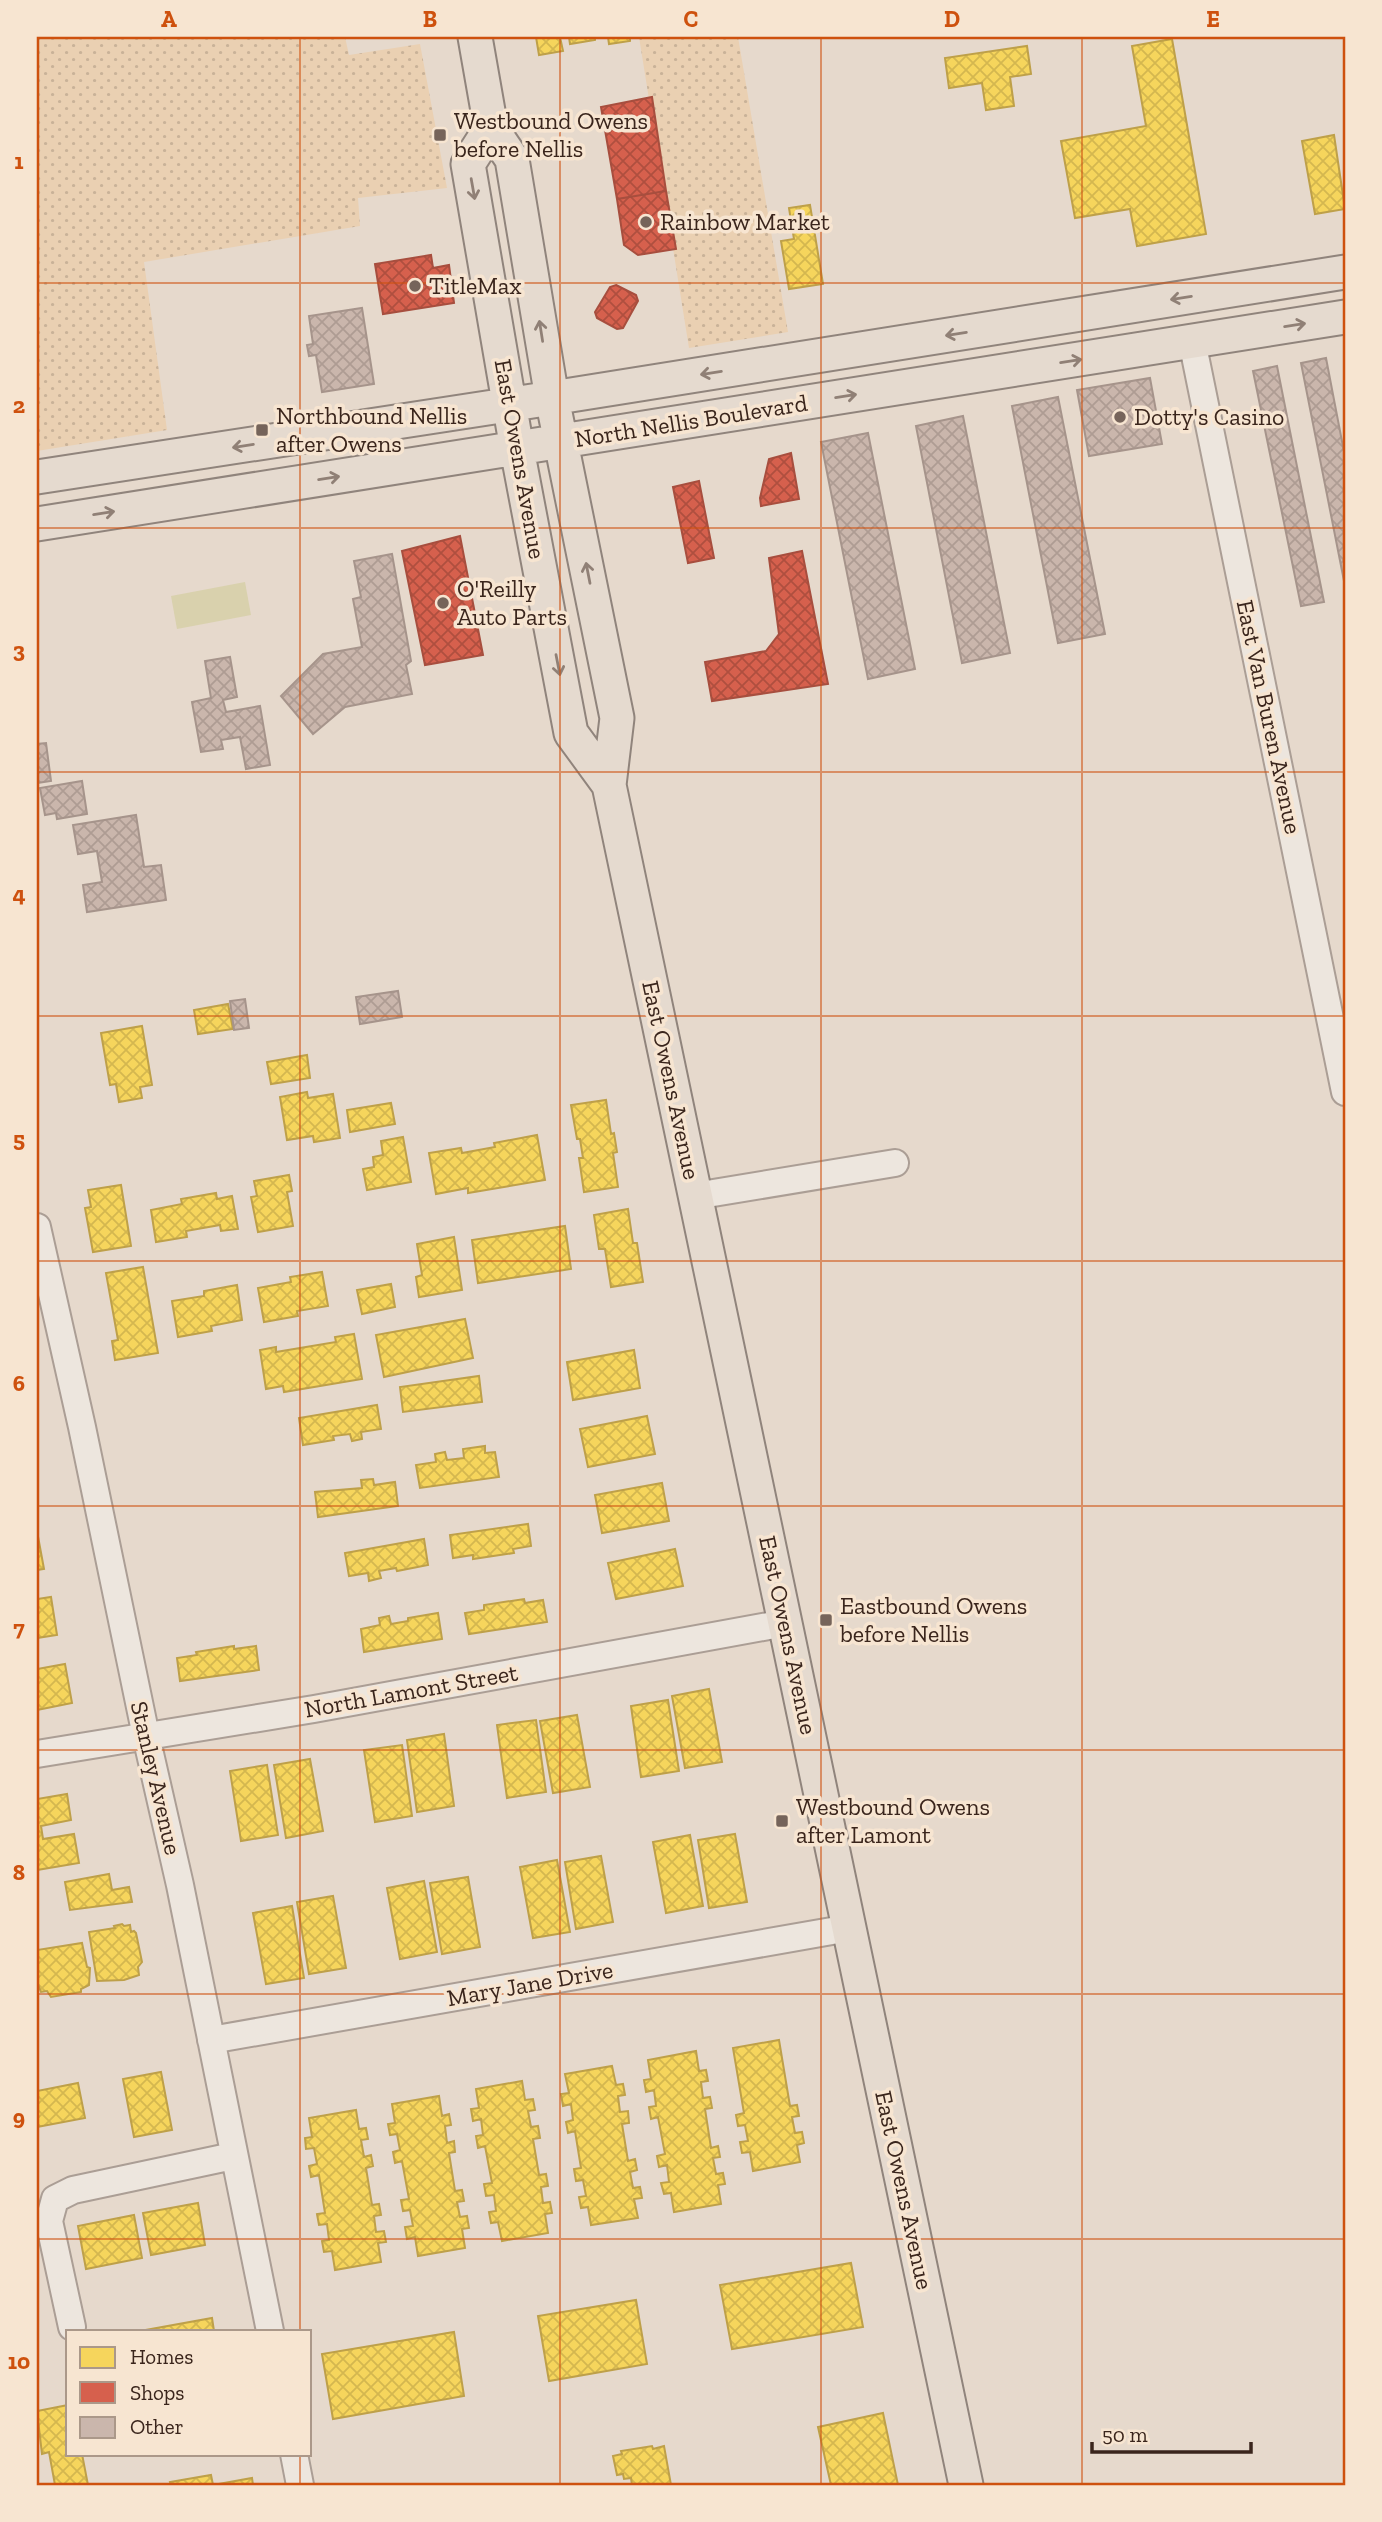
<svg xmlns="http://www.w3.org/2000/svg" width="1382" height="2522" font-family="'Zilla Slab',serif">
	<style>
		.sand { fill: url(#sand-dots) }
		.pitch { fill: #d9d1ad }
		.homes { fill: url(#homes-cross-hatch); stroke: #bea049; stroke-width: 2 }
		.shops { fill: url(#shops-cross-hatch); stroke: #a74e3e; stroke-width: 2 }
		.building { fill: url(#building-cross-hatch); stroke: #a6948b; stroke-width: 2 }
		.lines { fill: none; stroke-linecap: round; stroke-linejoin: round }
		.minor-casing { stroke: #ab9e95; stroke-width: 30 }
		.major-casing { stroke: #90847c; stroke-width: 37 }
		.minor { stroke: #ede6de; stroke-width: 26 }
		.major { stroke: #e5dacf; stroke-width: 33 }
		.oneway { stroke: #908076 }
		.grid { fill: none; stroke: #ce510e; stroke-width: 2; stroke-opacity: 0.55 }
		.poi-dot { fill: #76645a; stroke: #f7e5d1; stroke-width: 2.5 }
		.labels { text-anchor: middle; stroke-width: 7; stroke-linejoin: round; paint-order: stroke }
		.poi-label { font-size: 24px; fill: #3a251c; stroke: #f7e5d1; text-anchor: start }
		.street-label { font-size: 24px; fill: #3a251c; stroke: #f7e5d1 }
		.neatline { fill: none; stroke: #ce510e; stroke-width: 2.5 }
		.grid-label { font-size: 23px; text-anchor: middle; font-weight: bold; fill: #ce510e }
	</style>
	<defs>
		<pattern id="sand-dots" width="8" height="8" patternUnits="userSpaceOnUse" patternTransform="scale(1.75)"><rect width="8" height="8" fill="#ead0b2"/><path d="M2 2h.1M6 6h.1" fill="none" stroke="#c9b298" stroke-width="1.8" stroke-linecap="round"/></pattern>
		<pattern id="homes-cross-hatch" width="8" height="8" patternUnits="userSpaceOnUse" patternTransform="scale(1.75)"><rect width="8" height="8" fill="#f6d55c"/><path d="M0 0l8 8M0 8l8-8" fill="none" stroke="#d4b74f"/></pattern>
		<pattern id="shops-cross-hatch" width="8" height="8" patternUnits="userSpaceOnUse" patternTransform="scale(1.75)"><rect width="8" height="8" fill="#d6604d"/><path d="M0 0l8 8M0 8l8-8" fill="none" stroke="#af4f3f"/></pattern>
		<pattern id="building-cross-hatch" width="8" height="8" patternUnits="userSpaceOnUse" patternTransform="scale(1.75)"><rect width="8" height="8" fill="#cab6ac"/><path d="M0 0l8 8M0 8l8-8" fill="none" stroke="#ae9c93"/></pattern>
	</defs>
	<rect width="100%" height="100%" fill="#e6d9cc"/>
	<path class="sand" d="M37,37H345L349,55L420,44L447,188L358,198L360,226L144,262L167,430L37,451Z
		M639,37H738L788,332L689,348Z"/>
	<path class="pitch" d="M245,582L251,615L177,629L171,596Z"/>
	<path class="homes" d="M536,37H560L563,51L539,55Z
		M569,37H595V40L570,44Z
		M608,37H630V41L609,44Z
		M1172,39L1206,234L1137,246L1130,209L1075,218L1061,141L1146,126L1132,46Z
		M1027,46L1031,74L1010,77L1014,106L986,110L982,83L949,88L945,58Z
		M1334,135L1345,209L1315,214L1302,141Z
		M810,205L823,284L789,289L781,241L794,239L789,208Z
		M228,1004L233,1029L198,1034L194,1010Z
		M142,1026L152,1085L140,1087L142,1098L119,1102L116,1084L110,1085L101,1033Z
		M307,1055L310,1078L271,1084L267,1062Z
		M307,1092L308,1098L333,1094L340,1138L314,1142L313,1136L287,1140L280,1097Z
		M606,1100L611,1134L614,1133L617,1152L613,1153L618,1187L584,1192L579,1158H583L580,1139H577L571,1105Z
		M391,1103L395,1124L350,1132L347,1110Z
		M537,1135L545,1180L468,1193V1188L436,1194L429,1153L461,1148L462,1153L495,1147L494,1143Z
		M403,1137L411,1182L367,1190L363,1169L374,1167L373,1157L383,1155L381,1141Z
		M289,1175L292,1191L287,1192L293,1226L258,1232L251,1197L257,1196L254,1181Z
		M121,1185L131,1246L93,1252L85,1208L91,1207L88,1190Z
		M216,1193L217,1199L232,1196L238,1229L221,1231L220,1225L186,1231L187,1237L156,1242L151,1210L182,1204L181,1199Z
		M628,1209L633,1243H637L643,1282L611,1287L605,1249H599L594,1215Z
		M565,1226L571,1269L478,1283L472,1240Z
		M454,1237L462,1290L419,1297L416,1277L422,1275L417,1244Z
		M143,1267L158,1353L115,1360L112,1341L118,1340L106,1273Z
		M322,1272L328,1306L297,1311L298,1316L264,1322L258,1288L291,1282L290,1277Z
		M391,1284L395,1307L362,1314L357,1290Z
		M237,1285L242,1320L211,1326L212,1331L178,1337L172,1301L204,1296V1291Z
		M465,1319L473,1358L384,1377L376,1335Z
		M354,1334L362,1379L284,1392L283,1386L266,1389L260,1350L276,1347V1352L336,1342L335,1337Z
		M634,1350L640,1388L573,1400L567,1362Z
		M479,1376L482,1402L403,1412L400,1387Z
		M377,1405L381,1429L361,1432L362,1439L352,1441L350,1434L333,1436L334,1440L303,1445L299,1418Z
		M647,1416L655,1454L588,1467L580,1429Z
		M485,1446V1453L495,1452L499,1477L420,1488L416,1465L436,1462L435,1454L445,1452L447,1460L464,1458L463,1449Z
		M373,1479L374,1485L395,1482L398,1506L318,1517L315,1492L362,1488L361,1480Z
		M662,1483L669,1521L602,1533L595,1495Z
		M528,1524L531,1546L513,1549L514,1553L473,1559V1555L453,1558L450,1535Z
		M37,1531L44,1569L37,1570Z
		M424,1539L428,1565L397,1571L396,1568L379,1571L381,1578L369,1581L368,1573L349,1576L345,1553Z
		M675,1549L683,1586L616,1599L608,1563Z
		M51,1597L57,1635L37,1638V1599Z
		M524,1599L525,1603L543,1600L547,1622L469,1634L465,1613L484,1610V1605Z
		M438,1613L442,1639L364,1652L361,1629L380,1625L379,1618L389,1616L391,1624L408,1621V1618Z
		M234,1646V1649L256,1646L259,1670L180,1681L177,1658L197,1655L196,1652Z
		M65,1664L72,1703L37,1710V1669Z
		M709,1689L722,1762L685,1768L672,1696Z
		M668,1700L679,1771L641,1777L631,1706Z
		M577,1715L590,1787L553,1793L540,1721Z
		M536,1720L546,1792L507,1798L497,1725Z
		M444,1734L454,1806L417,1812L407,1740Z
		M402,1745L412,1816L375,1822L364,1750Z
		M310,1759L323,1831L286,1838L274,1765Z
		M267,1765L278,1835L241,1841L230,1771Z
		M67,1794L71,1820L41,1826L43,1839L74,1834L79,1863L37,1870V1799Z
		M735,1834L747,1902L709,1908L698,1840Z
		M690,1835L703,1906L666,1913L653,1842Z
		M601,1856L613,1922L576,1929L565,1862Z
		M557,1860L570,1932L533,1938L520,1867Z
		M109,1874L112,1890L129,1887L132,1902L70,1910L65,1882Z
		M468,1877L480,1947L442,1954L430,1883Z
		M424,1881L437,1952L400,1959L387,1888Z
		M333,1896L346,1968L309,1974L297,1902Z
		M292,1906L304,1978L266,1984L253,1913Z
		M122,1924L124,1926L130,1925L131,1932L134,1931L136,1933L142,1962L138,1967L139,1975L124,1980L97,1981L89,1932L115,1928L114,1926Z
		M82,1943L87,1967L90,1968L89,1985L81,1989V1992L51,1997L47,1991L41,1992L37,1982V1950Z
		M779,2040L790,2106L797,2105L799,2116L792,2117L795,2133L802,2132L804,2143L797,2145L800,2162L753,2171L750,2152L742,2153L740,2142L748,2141L745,2125L738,2126L736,2115L744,2113L733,2048Z
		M696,2051L699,2071L706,2070L708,2081L701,2082L703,2098L710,2097L712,2108L705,2109L711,2148L718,2146L720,2157L713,2158L716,2174L723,2173L725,2184L718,2185L721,2204L674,2212L671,2193L664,2194L661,2183L669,2182L667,2165L659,2167L657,2156L665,2154L658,2117L651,2119L649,2107L656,2106L654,2090L646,2092L644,2080L651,2079L648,2060Z
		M612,2066L616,2085L623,2084L625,2095L618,2096L620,2112L628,2111L629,2123L622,2124L628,2161L635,2159L637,2170L630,2172L633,2188L640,2187L642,2198L634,2199L638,2218L591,2225L588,2207L581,2208L579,2197L586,2196L583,2180L576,2181L574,2169L581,2168L575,2131L568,2133L566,2122L573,2120L571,2104L563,2106L561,2094L569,2093L565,2074Z
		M161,2072L172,2130L134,2137L123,2079Z
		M522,2081L525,2100L533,2099L535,2110L528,2111L531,2127L538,2126L540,2138L533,2139L539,2175L546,2174L548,2186L541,2187L543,2203L550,2202L552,2213L545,2214L548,2233L502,2241L498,2222L491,2223L489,2212L496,2211L494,2195L486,2196L484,2184L492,2183L485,2146L478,2148L476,2136L483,2135L481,2119L473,2121L471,2109L479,2108L476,2089Z
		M78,2083L85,2118L37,2127V2091Z
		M439,2096L442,2116L449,2114L451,2125L445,2126L447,2143L454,2141L455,2152L449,2153L455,2191L462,2190L464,2201L457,2202L460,2217L467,2216L469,2228L462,2229L465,2248L418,2256L415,2237L407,2239L405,2227L413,2226L410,2210L403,2211L401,2200L409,2199L402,2161L395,2163L393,2152L400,2150L397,2134L390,2135L388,2124L395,2123L392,2104Z
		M356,2110L359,2129L366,2128L368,2139L361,2140L364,2157L371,2155L373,2166L366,2168L372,2205L379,2204L381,2215L374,2216L376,2232L384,2231L386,2242L378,2243L381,2262L335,2270L332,2251L324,2252L322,2241L329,2240L327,2224L319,2225L317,2214L325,2213L319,2175L311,2177L309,2166L317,2164L314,2148L306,2149L305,2138L312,2137L309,2118Z
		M198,2203L205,2245L151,2255L143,2213Z
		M134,2215L142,2258L86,2269L78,2226Z
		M851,2263L863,2327L732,2349L720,2285Z
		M636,2300L647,2364L549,2381L538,2316Z
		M212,2318L214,2331H140Z
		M454,2332L464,2396L333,2419L322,2354Z
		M68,2405V2454H82L88,2485H55L49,2452L42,2454L37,2411Z
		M883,2413L898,2485H831L818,2427Z
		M652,2446L653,2449L664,2446L671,2485H632L631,2478L624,2479L623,2474L617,2475L613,2456L622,2454L621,2451Z
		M211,2475L213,2485L252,2478L253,2485H171L170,2482Z"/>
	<path class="shops" d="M652,97L666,191L617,199L601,107Z
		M666,191L676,249L638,255L624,245L617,199Z
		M431,255L433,268L449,265L454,303L383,314L375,264Z
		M616,285L636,295L638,301L623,328L617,329L597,318L595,312L610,287Z
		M791,453L799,499L761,506L760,498L769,459Z
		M699,481L714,558L688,563L673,487Z
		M460,536L483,655L425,665L402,551Z
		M802,551L828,684L712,701L705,662L766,651L779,634L769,558Z"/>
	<path class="building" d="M362,308L374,384L322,392L316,355L309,356L307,345L313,344L309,316Z
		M1326,358L1345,457V586L1301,363Z
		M1277,366L1324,602L1301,606L1253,371Z
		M1150,378L1162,444L1089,456L1077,390Z
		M1058,397L1105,634L1058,643L1012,406Z
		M963,416L1010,653L962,663L916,426Z
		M868,433L915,669L868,679L821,442Z
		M392,554L411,661L406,665L412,694L345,707L313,734L281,696L323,654L362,647L353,599L361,597L354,561Z
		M230,657L237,697L223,700L226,712L260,706L270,765L246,769L240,737L221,740L223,749L201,752L192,702L211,698L205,661Z
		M46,743L51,781L37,783V744Z
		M82,781L87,814L57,819L56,813L45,815L40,788Z
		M136,815L144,867L161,865L166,900L87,912L83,885L102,882L97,851L78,854L73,825Z
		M398,991L402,1017L360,1024L356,997Z
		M245,999L249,1028L234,1030L230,1001Z"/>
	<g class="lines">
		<g class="minor-casing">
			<path id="minor" d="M1192,341L1345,1092
				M695,1196L895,1163
				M37,1227L82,1427L146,1736L180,1885L270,2331
				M37,1754L314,1709L785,1623
				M211,2040L849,1928
				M72,2327L49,2221L55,2199L73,2190L233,2156
				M294,2454L300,2485"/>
		</g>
		<g class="major-casing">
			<path id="major" d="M475,37L491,128L512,159L552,398L617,718L609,785L966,2485
				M491,128L468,164L517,449L571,733L609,785
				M37,477L552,398L1345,272
				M37,524L1345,317"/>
		</g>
		<use href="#minor" class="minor"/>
		<use href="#major" class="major"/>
	</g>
	<defs><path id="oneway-shaft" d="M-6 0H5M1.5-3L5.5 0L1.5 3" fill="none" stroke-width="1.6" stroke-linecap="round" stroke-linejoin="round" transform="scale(1.75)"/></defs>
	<g class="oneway">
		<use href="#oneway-shaft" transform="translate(473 189) rotate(80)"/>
		<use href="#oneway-shaft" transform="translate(1181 298) rotate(171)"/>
		<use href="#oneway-shaft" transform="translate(1295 325) rotate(-9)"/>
		<use href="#oneway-shaft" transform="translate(541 331) rotate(-99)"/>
		<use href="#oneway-shaft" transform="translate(956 334) rotate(171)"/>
		<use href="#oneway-shaft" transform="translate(1071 361) rotate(-9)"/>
		<use href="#oneway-shaft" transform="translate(711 373) rotate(171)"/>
		<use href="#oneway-shaft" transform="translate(846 396) rotate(-9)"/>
		<use href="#oneway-shaft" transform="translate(243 446) rotate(171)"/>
		<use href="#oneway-shaft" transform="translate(329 478) rotate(-9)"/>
		<use href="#oneway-shaft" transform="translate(104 513) rotate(-9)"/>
		<use href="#oneway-shaft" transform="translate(588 573) rotate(-101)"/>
		<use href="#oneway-shaft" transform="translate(558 665) rotate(79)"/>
	</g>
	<path class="grid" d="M300,37V2331M560,37V2485M821,37V2485M1082,37V2485M37,283H1345M37,528H1345M37,772H1345M37,1016H1345M37,1261H1345M37,1506H1345M37,1750H1345M37,1994H1345M37,2239H1345M300,2454V2485"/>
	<g class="poi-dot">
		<rect x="433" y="128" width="14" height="14" rx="3.5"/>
		<circle cx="646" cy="222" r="7"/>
		<circle cx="415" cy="286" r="7"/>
		<circle cx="1120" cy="417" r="7"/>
		<rect x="255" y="423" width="14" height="14" rx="3.5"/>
		<circle cx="443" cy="603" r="7"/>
		<rect x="819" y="1613" width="14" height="14" rx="3.5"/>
		<rect x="775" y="1814" width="14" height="14" rx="3.5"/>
	</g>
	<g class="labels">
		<g class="poi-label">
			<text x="454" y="129">Westbound Owens<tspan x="454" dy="28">before Nellis</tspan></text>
			<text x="660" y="230">Rainbow Market</text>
			<text x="429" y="294">TitleMax</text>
			<text x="276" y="424">Northbound Nellis<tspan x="276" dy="28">after Owens</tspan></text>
			<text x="1134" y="425">Dotty's Casino</text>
			<text x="457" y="597">O'Reilly<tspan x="457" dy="28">Auto Parts</tspan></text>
			<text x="840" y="1614">Eastbound Owens<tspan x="840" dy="28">before Nellis</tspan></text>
			<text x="796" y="1815">Westbound Owens<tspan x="796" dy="28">after Lamont</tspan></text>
		</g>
		<g class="street-label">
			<text transform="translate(691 421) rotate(-9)" y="8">North Nellis Boulevard</text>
			<text transform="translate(520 459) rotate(80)" y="8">East Owens Avenue</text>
			<text transform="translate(1269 717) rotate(78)" y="8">East Van Buren Avenue</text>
			<text transform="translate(671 1080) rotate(78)" y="8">East Owens Avenue</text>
			<text transform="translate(788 1635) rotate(78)" y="8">East Owens Avenue</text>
			<text transform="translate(411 1691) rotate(-10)" y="8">North Lamont Street</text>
			<text transform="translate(156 1778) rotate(77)" y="8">Stanley Avenue</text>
			<text transform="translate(530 1984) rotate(-10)" y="8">Mary Jane Drive</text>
			<text transform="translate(904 2190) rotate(78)" y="8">East Owens Avenue</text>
		</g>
	</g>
	<rect width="1382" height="2522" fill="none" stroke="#f7e5d1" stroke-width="77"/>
	<rect x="66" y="2330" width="245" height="126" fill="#f7e5d1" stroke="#ab9889" stroke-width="2"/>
	<rect x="80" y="2347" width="35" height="21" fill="#f6d55c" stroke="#ab9889" stroke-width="2"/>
	<text x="130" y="2364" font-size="21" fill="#3a251c">Homes</text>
	<rect x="80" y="2382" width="35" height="21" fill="#d6604d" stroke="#ab9889" stroke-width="2"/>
	<text x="130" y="2400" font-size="21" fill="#3a251c">Shops</text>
	<rect x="80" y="2417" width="35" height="21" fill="#cab6ac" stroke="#ab9889" stroke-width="2"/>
	<text x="130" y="2434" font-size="21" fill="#3a251c">Other</text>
	<path d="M1092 2442v10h159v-10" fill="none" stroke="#3a251c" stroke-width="3.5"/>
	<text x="1102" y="2442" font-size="21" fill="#3a251c" stroke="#f7e5d1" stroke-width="5" paint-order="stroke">50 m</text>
	<rect x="38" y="38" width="1306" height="2446" class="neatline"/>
	<g class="grid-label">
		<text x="169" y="27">A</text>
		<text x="430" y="27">B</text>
		<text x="691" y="27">C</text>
		<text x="952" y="27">D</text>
		<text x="1213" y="27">E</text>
		<text x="19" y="169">1</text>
		<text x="19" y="413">2</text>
		<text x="19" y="658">3</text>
		<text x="19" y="902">4</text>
		<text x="19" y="1147">5</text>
		<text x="19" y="1391">6</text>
		<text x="19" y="1636">7</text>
		<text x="19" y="1880">8</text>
		<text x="19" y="2125">9</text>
		<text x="19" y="2369">10</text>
	</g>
</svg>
